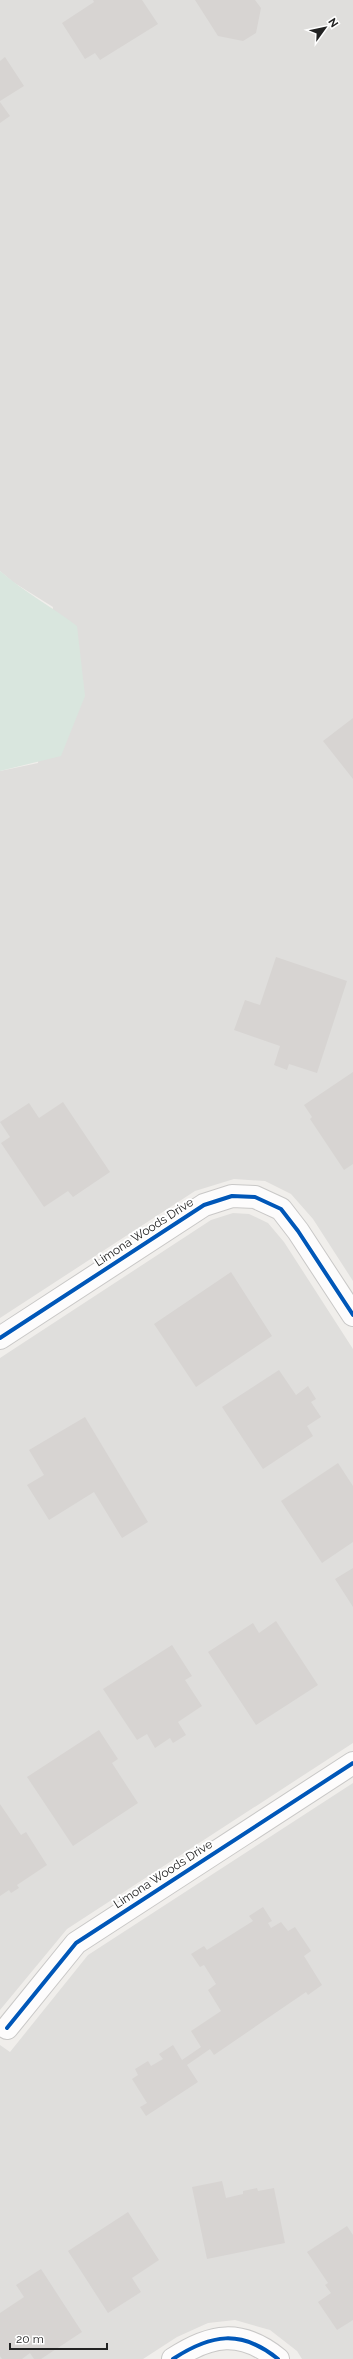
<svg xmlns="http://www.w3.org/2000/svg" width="353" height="2359" font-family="Raleway,sans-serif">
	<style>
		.residential { fill: #dfdedc }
		.wetland { fill: #d9e6de }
		.building { fill: #d7d4d2 }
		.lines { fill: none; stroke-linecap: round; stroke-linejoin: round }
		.minor-casing { stroke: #c9c8c7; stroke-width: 24 }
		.minor { stroke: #fdfcfc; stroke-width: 22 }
		.cycleway-casing { stroke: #fff; stroke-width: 6 }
		.cycleway { stroke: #0057b8; stroke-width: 4 }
		.labels { text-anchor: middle; stroke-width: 4; stroke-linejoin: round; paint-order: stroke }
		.street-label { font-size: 12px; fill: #222; stroke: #fff }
	</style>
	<rect width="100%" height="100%" fill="#f0eeeb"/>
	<path class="residential" d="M0,0H353V1281L313,1219L291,1194L265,1181L234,1179L195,1191L0,1318V771L38,763L53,607L13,582L0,571Z
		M233,1213L249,1214L268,1223L284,1242L353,1349V1743L67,1929L0,2010V1358L211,1220Z
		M353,1783V2359H302L297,2351L270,2330L235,2320L208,2323L177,2337L143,2359H0V2045L10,2052L88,1955Z"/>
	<path class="wetland" d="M0,571C24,592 52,607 77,626L85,696L61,756L0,771Z"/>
	<path class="building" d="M93,0H142L158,24L100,60L95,53L85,59L62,23L94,2Z
		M195,0H255L261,8L256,33L243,41L218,36Z
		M5,57L24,86L0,101V61Z
		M0,102L10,116L0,123Z
		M353,718V779L323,741Z
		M276,957L347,981L317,1073L289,1064L287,1070L274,1065L280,1046L234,1030L245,1000L260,1005Z
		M353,1072V1164L344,1170L310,1119L312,1117L304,1105Z
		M63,1102L110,1172L73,1197L68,1191L44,1207L1,1143L10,1137L0,1122L29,1103L39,1118Z
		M231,1272L272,1336L196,1387L154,1324Z
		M279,1370L296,1395L308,1386L316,1399L311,1402L321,1417L307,1426L313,1436L263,1469L222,1407Z
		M85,1417L148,1522L122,1538L94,1492L49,1520L27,1485L44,1475L29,1450Z
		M338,1463L353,1486V1542L322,1563L281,1501Z
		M353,1568V1607L335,1579Z
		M276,1621L318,1685L256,1725L208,1652L253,1623L259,1633Z
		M172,1645L192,1676L185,1680L202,1706L178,1722L186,1735L173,1743L170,1738L155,1748L147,1734L137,1740L103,1689Z
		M99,1730L118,1759L112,1763L138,1803L73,1846L27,1777Z
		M0,1804L21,1835L26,1832L47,1865L17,1885L19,1888L11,1893L9,1890L0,1896Z
		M263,1907L272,1921L268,1923L271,1928L281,1922L288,1931L295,1927L311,1951L304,1956L322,1985L308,1995L306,1992L214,2055L210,2049L187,2065L198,2082L146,2116L140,2107L147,2103L132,2079L138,2075L135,2069L148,2061L151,2066L163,2059L159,2054L173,2045L182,2060L201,2047L191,2031L221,2011L208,1990L216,1984L204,1965L200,1967L191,1954L204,1946L207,1950L253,1921L249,1916Z
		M222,2181L226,2198L243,2194V2191L257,2188L258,2191L274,2188L285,2243L207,2259L192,2187Z
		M128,2212L159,2260L132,2278L141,2292L108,2313L68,2251Z
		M347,2226L353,2235V2320L337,2330L318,2302L331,2293L325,2285L328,2283L307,2252Z
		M41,2269L82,2332L41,2359H34L30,2353L22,2359H2L0,2356V2313L24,2297L16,2285Z"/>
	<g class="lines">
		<g class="minor-casing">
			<path id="minor" d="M0,1338L204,1205L232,1196L255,1197L281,1209L298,1231L353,1315
				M7,2028L76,1943L353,1763
				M173,2359C211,2334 241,2329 278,2359"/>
		</g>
		<use href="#minor" class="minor"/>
		<g class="cycleway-casing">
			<path id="cycleway" d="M0,1338L204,1205L232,1196L255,1197L281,1209L298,1231L353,1315
				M7,2028L76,1943L353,1763
				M173,2359C211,2334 241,2329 278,2359"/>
		</g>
		<use href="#cycleway" class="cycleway"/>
	</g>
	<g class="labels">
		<g class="street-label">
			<text transform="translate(144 1232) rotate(-33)" y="4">Limona Woods Drive</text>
			<text transform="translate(163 1874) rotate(-33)" y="4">Limona Woods Drive</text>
		</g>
	</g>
	<g transform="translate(325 28) rotate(57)" stroke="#ffffff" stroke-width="3" paint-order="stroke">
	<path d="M0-3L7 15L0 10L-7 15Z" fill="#222222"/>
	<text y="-6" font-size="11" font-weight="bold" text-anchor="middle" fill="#222222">N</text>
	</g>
	<path d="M10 2343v6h97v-6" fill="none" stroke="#222222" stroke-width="2"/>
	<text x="16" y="2343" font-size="12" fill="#222222" stroke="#ffffff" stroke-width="3" paint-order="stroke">20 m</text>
</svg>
